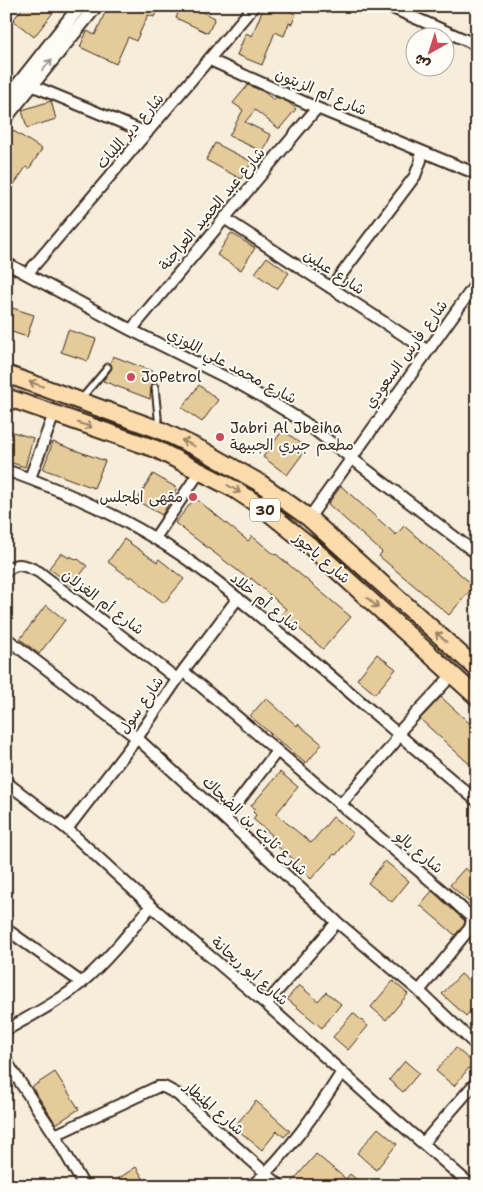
<svg xmlns="http://www.w3.org/2000/svg" width="483" height="1192" font-family="'Shantell Sans','Playpen Sans Arabic',sans-serif">
	<style>
		.building { fill: #e5cb9a; stroke: #3b2a1e }
		.lines { fill: none; stroke-linecap: round; stroke-linejoin: round }
		.service-casing { stroke: #3b2a1e; stroke-width: 9 }
		.minor-casing { stroke: #3b2a1e; stroke-width: 14 }
		.tertiary-casing { stroke: #3b2a1e; stroke-width: 16 }
		.primary-casing { stroke: #3b2a1e; stroke-width: 20 }
		.service { stroke: #fdfcf7; stroke-width: 5 }
		.minor { stroke: #fdfcf7; stroke-width: 10 }
		.tertiary { stroke: #fdfcf7; stroke-width: 12 }
		.primary { stroke: #fcdcac; stroke-width: 16 }
		.oneway { stroke: #9c938a }
		.oneway2 { stroke: #9c8365 }
		.poi-dot { fill: #d1495b; stroke: #fdfcf7; stroke-width: 2 }
		.labels { text-anchor: middle; stroke-width: 4; stroke-linejoin: round; paint-order: stroke }
		.shield { fill: #fdfcf7; stroke: #75695f; stroke-width: 1 }
		.shield-label { font-size: 14px; font-weight: bold; fill: #3b2a1e }
		.street-label { font-size: 15px; fill: #3b2a1e; stroke: #fdfcf7 }
		.poi-label { font-size: 15px; fill: #3b2a1e; stroke: #fdfcf7; text-anchor: start }
	</style>
	<rect width="100%" height="100%" fill="#f6eddb"/>
	<filter id="ink" filterUnits="userSpaceOnUse"><feTurbulence type="fractalNoise" baseFrequency=".02" numOctaves="2"/><feDisplacementMap in="SourceGraphic" scale="10" xChannelSelector="R" yChannelSelector="G"/><feConvolveMatrix kernelMatrix="1 2 1 2 8 2 1 2 1" color-interpolation-filters="sRGB"/></filter>
	<g filter="url(#ink)">
		<path class="building" d="M24,6H58L34,37L13,20Z
			M108,6H159L154,17L148,15L136,41L128,37L116,64L80,47L87,31L95,35Z
			M181,6H190L215,18L208,33L176,18Z
			M264,6H275L296,14L292,24L289,23L284,36L275,32L262,65L237,55L246,33L252,36Z
			M248,85L264,92L274,100L276,97L288,102L296,109L280,128H278L255,110L245,122L271,135L263,152L229,136L243,110L233,103Z
			M51,101L56,119L27,128L22,110Z
			M12,130L42,149L29,169L26,167L11,189L6,186V140Z
			M215,143L252,162L241,179L206,160Z
			M231,233L255,248L241,270L217,255Z
			M267,257L289,273L277,289L255,273Z
			M6,306L34,315L27,337L6,330Z
			M68,330L96,339L88,361L61,352Z
			M113,356L159,374L156,383L151,386L150,399L103,381L112,368L110,363Z
			M199,385L218,400L202,422L182,408Z
			M6,430L33,438L25,467L6,461Z
			M283,430L307,448L287,475L263,457Z
			M53,442L105,461L94,488L43,469Z
			M153,474L177,488L162,515L137,501Z
			M341,486L396,535L404,526L474,586L449,615L379,556L382,552L328,504Z
			M195,498L248,541L252,536L275,555L276,554L351,617L323,649L282,614L286,609L251,578L250,580L175,523Z
			M124,539L157,562L159,559L184,579L164,603L131,576L130,578L108,562Z
			M61,553L69,558L70,556L77,560L78,559L87,566L72,586L49,568Z
			M46,605L65,620L39,654L20,639Z
			M377,654L396,669L375,694L357,679Z
			M441,697L477,730V771L420,719Z
			M266,698L297,726L298,724L322,744L306,764L250,716Z
			M280,772L298,787L276,814L311,843L333,817L353,833L336,855L334,854L311,879L294,863L296,861L269,840L272,835L253,819L256,815L253,812L256,809L251,806Z
			M385,861L409,881L392,902L368,883Z
			M465,868L477,878V897L471,904L450,885Z
			M432,891L465,921L464,925L455,935L420,905Z
			M461,974L477,988V1004L466,1016L442,994Z
			M393,981L408,994L386,1020L371,1007Z
			M299,985L318,1001L326,992L341,1004L322,1028L287,999Z
			M353,1013L368,1026L348,1050L333,1037Z
			M456,1048L473,1063L454,1086L436,1071Z
			M405,1061L419,1073L403,1092L389,1080Z
			M55,1072L79,1109L56,1124L32,1087Z
			M256,1101L290,1131L284,1137L277,1131L262,1150L234,1127Z
			M378,1128L397,1144L376,1170L357,1153Z
			M316,1154L346,1179L350,1174L364,1186H297L292,1182Z
			M136,1167L148,1186H107Z"/>
		<g class="lines">
			<g class="service-casing">
				<path id="service" d="M155,387L159,427
					M81,399L108,367"/>
			</g>
			<g class="minor-casing">
				<path id="minor" d="M388,6L477,45
					M210,60L317,108L477,174
					M31,85L147,133
					M224,218L428,351
					M6,263L131,330L241,385L273,403L304,422L477,554
					M27,274L254,6
					M331,288L415,176L421,160L420,151
					M131,330L317,108
					M6,470C56,488 108,510 154,538C200,565 240,600 281,634C347,689 411,746 477,801
					M30,478L54,414
					M309,518L477,282
					M155,538L200,471
					M6,572C16,560 27,566 39,572L177,679
					M6,638L137,738L337,922L419,991L477,1046
					M183,671L445,893L471,917L472,920L470,928L419,991
					M6,782L67,829L151,906L266,1004L374,1101L472,1186
					M340,805L390,748L395,742L397,734L452,675
					M225,819L277,751
					M67,829L137,738L183,671L238,598
					M6,929L82,983
					M266,1004L337,922
					M6,1030C32,1015 59,1002 81,983C107,961 129,933 151,906
					M6,1061L55,1135L84,1186
					M55,1135L157,1087H164L177,1094L280,1186
					M423,1143L477,1081
					M252,1186C288,1153 316,1113 342,1072"/>
			</g>
			<g class="tertiary-casing">
				<path id="tertiary" d="M6,100L80,6
					M6,117L96,6"/>
			</g>
			<g class="primary-casing">
				<path id="primary" d="M6,374L160,430L204,451L260,483L309,518L477,669
					M6,397L156,449L234,489L263,508L309,545L477,697"/>
			</g>
			<use href="#service" class="service"/>
			<use href="#minor" class="minor"/>
			<use href="#tertiary" class="tertiary"/>
			<use href="#primary" class="primary"/>
		</g>
		<defs><path id="oneway-shaft" d="M-6 0H5M1.5-3L5.5 0L1.5 3" fill="none" stroke-width="1.6" stroke-linecap="round" stroke-linejoin="round" transform="scale(1.25)"/></defs>
		<use class="oneway" href="#oneway-shaft" transform="translate(47 65) rotate(-50)"/>
		<g class="oneway2">
			<use href="#oneway-shaft" transform="translate(36 384) rotate(-161)"/>
			<use href="#oneway-shaft" transform="translate(85 425) rotate(18)"/>
			<use href="#oneway-shaft" transform="translate(188 443) rotate(-154)"/>
			<use href="#oneway-shaft" transform="translate(234 489) rotate(31)"/>
			<use href="#oneway-shaft" transform="translate(373 603) rotate(42)"/>
			<use href="#oneway-shaft" transform="translate(441 637) rotate(-138)"/>
		</g>
	</g>
	<g class="poi-dot">
		<circle cx="131" cy="377" r="5"/>
		<circle cx="220" cy="437" r="5"/>
		<circle cx="193" cy="497" r="5"/>
	</g>
	<g class="labels">
		<rect class="shield" x="250" y="498.5" width="30" height="23" rx="4"/>
		<g class="shield-label">
			<text x="265" y="515">30</text>
		</g>
		<g class="street-label">
			<text transform="translate(321 92) rotate(23)" y="5">شارع أم الزيتون</text>
			<text transform="translate(130 131) rotate(-49)" y="5">شارع دير الليات</text>
			<text transform="translate(212 209) rotate(-50)" y="5">شارع عبد الحميد العراجنة</text>
			<text transform="translate(334 272) rotate(33)" y="5">شارع عبلين</text>
			<text transform="translate(406 354) rotate(-54)" y="5">شارع فارس السعودي</text>
			<text transform="translate(232 366) rotate(28)" y="5">شارع محمد علي اللوزي</text>
			<text transform="translate(322 558) rotate(41)" y="5">شارع ياجوز</text>
			<text transform="translate(103 602) rotate(37)" y="5">شارع أم الغزلان</text>
			<text transform="translate(265 602) rotate(39)" y="5">شارع أم خلاد</text>
			<text transform="translate(141 705) rotate(-55)" y="5">شارع سول</text>
			<text transform="translate(255 826) rotate(43)" y="5">شارع ثابت بن الضحاك</text>
			<text transform="translate(419 852) rotate(40)" y="5">شارع يالو</text>
			<text transform="translate(250 971) rotate(41)" y="5">شارع أبو ريحانة</text>
			<text transform="translate(214 1108) rotate(41)" y="5">شارع المنطار</text>
		</g>
		<g class="poi-label">
			<text x="141" y="382">JoPetrol</text>
			<text x="230" y="433">Jabri Al Jbeiha<tspan x="230" dy="17">مطعم جبري الجبيهة</tspan></text>
			<text x="183" y="502" text-anchor="end">مقهى المجلس</text>
		</g>
	</g>
	<rect width="483" height="1192" fill="none" stroke="#fdfcf7" stroke-width="25"/>
	<rect x="12" y="12" width="458" height="1167" fill="none" stroke="#3b2a1e" stroke-width="2" filter="url(#ink)"/>
	<g transform="translate(430 52) rotate(219)"><circle r="24" fill="#fdfcf7" stroke="#afa8a0"/>
	<path d="M0-4L9 19L0 12L-9 19Z" fill="#d1495b"/>
	<text y="-8" font-size="14" font-weight="bold" text-anchor="middle" fill="#3b2a1e">ش</text>
	</g>
</svg>
